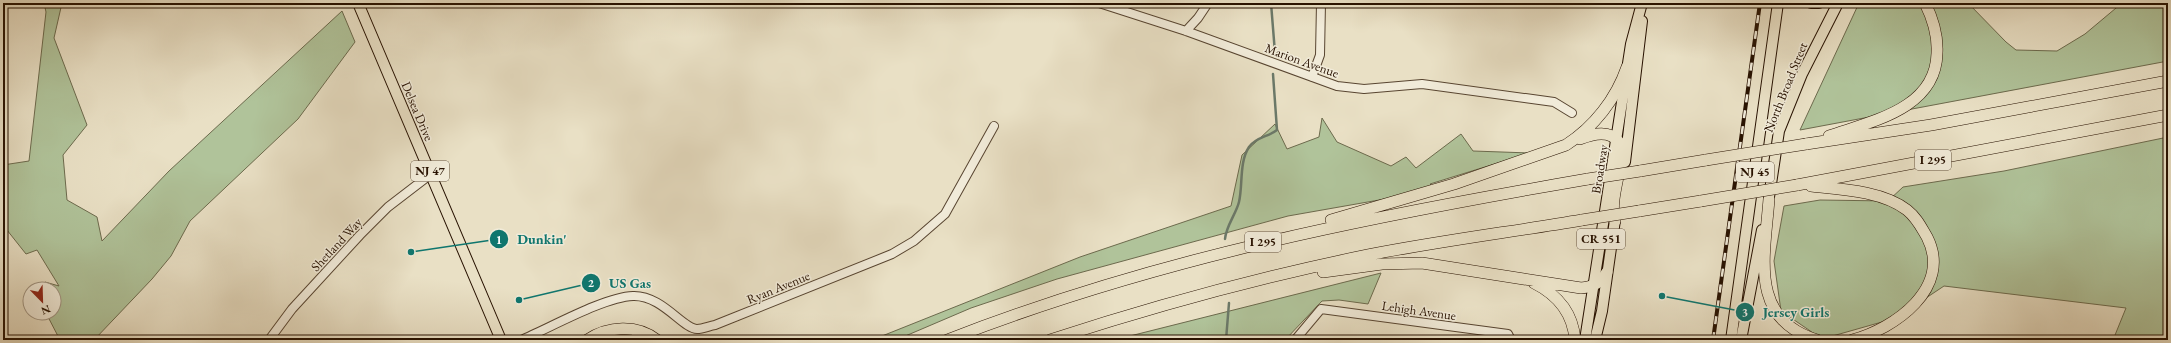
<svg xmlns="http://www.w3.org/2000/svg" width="2171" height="343" font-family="'EB Garamond',serif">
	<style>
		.green { fill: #b0c39a; stroke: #6c6a4d }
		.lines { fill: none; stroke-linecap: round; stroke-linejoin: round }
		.stream { stroke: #6b7969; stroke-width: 2.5 }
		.minor-casing { stroke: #584531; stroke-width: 10 }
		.major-casing { stroke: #271100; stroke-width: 12 }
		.highway-casing { stroke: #271100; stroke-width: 12 }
		.minor { stroke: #f1ebd9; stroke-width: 8 }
		.major { stroke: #e9e0c5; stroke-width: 10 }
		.highway { stroke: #e9e0c5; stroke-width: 11 }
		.rail-casing { stroke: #271100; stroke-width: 4 }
		.rail { stroke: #f1ebd9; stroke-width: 2.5; stroke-dasharray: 8; stroke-linecap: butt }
		.highway-bridge-casing { stroke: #271100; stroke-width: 12; stroke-linecap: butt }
		.highway-bridge { stroke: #e9e0c5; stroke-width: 11 }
		.labels { text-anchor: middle; stroke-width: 3; stroke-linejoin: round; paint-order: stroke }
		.shield { fill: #f1ebd9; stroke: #645241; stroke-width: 1 }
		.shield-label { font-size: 12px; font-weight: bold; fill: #271100 }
		.street-label { font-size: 13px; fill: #271100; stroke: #f1ebd9 }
		.leader { fill: none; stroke: #0f766e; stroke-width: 1.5 }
		.callout-dot { fill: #0f766e; stroke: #f1ebd9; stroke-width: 1.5 }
		.mark-label { font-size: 12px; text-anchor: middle; font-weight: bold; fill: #fff }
		.callout-label { font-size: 14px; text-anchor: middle; font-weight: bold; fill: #0f766e; stroke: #f1ebd9; stroke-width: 3; stroke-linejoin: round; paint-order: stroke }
	</style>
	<rect width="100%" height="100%" fill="#e9e0c5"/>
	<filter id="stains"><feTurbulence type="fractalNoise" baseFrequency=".005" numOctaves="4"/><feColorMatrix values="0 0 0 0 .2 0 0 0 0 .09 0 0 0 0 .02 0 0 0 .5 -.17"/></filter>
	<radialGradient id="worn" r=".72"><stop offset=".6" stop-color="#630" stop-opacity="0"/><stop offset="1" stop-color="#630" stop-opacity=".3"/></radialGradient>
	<path class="green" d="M44,3H62L54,38L87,125L63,155L67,200L97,217L102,241L169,171L342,11L355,42L298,119L190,221L171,256L152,279L94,340H60L46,313H54V289H41L45,282L59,286L37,250L26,254L3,225V165L29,161L46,12Z
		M1859,3H1968L2006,42L2016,50L2057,51L2085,34L2122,3H2168V61L1800,130Z
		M1322,118L1337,142L1391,166L1406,157L1416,168L1461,134L1473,151L1530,153L1430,184L1436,190L1288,216L1057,279L971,308L896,340H872L1080,257L1231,206L1242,155L1275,124L1287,149L1319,137Z
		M2168,137V340H2113L2126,308L1944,286L1896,318L1822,339L1781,311L1774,261L1784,206L1820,200L1888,201L1903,187L2004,171Z
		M1381,273L1368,304L1339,300L1322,301L1285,340H1114Z"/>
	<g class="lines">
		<path class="stream" d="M1271,3L1275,53
			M1225,239C1226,226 1236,214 1239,202C1243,185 1239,162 1249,147C1256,137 1268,137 1277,130L1273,74
			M1226,340L1229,303"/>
		<g class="minor-casing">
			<path id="minor" d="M1099,3L1186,31L1337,86L1364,89L1422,84L1554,102L1572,113
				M1186,31L1198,18L1208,3
				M1312,77L1320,55L1321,3
				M269,340L292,309L360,235L388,207L431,174
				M521,340C550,328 604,297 633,296C662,295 683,329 697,329C703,329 709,326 715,325L892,254L914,241L945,214L994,126
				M1295,340L1321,309L1508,334L1511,340"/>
		</g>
		<g class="major-casing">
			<path id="major" d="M358,3L501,340
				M1811,3H1819
				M1625,162L1642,21
				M1769,197L1779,131L1802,74L1838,3
				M1585,340L1631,44L1642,3
				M1595,340L1602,311L1616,213
				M1731,340L1778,3
				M1741,340L1762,230"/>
		</g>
		<g class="highway-casing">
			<path id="highway" d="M1829,136C1872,121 1936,109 1937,53C1938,35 1933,19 1925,3
				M1580,139C1592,134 1609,129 1619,142C1627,163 1608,196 1615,221
				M1806,144L1931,125L2168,81
				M1640,171L1706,160
				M1797,185L2168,115
				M1811,186C1841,189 1883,191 1907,210C1917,218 1921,227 1927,237C1953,288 1894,329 1852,340
				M1769,199C1765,255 1748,319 1817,340
				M1639,211L1701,201
				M1331,220L1454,184L1566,145C1594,127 1616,99 1627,67
				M1323,272L1382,264L1422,263L1581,288C1594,287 1601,282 1607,272
				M1534,283C1558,295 1573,313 1575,340
				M587,340C608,326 637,324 657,340
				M947,340C1157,258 1368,217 1588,179
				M1050,340C1154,306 1260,277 1368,255C1439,241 1511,232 1582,220"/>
		</g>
		<use href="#minor" class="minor"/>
		<use href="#major" class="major"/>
		<use href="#highway" class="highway"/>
		<g class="rail-casing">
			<path id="rail" d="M1713,340L1760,3"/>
		</g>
		<use href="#rail" class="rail"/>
		<g class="highway-bridge-casing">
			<path id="highway-bridge" d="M1706,160L1806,144
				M1588,179L1640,171
				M1701,201L1797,185
				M1582,220L1639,211"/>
		</g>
		<use href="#highway-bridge" class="highway-bridge"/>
	</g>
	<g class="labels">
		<g class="shield">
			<rect x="1915" y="150" width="36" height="20" rx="3"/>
			<rect x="411" y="161" width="38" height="20" rx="3"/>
			<rect x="1736" y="162" width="38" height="20" rx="3"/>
			<rect x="1577" y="229" width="48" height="20" rx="3"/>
			<rect x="1245" y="232" width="36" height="20" rx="3"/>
		</g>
		<g class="shield-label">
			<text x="1933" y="164">I 295</text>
			<text x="430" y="175">NJ 47</text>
			<text x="1755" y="176">NJ 45</text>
			<text x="1601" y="243">CR 551</text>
			<text x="1263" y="246">I 295</text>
		</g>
		<g class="street-label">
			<text transform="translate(1302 60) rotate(20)" y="5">Marion Avenue</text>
			<text transform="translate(1785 87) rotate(-68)" y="5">North Broad Street</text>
			<text transform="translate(418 111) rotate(67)" y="5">Delsea Drive</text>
			<text transform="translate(1599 169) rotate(-81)" y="5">Broadway</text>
			<text transform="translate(336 244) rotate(-47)" y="5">Shetland Way</text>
			<text transform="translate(778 287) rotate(-22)" y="5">Ryan Avenue</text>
			<text transform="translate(1419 310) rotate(8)" y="5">Lehigh Avenue</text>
		</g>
	</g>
	<path class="leader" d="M411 252L499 239M519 300L591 283M1662 296L1745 312"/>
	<g class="callout-dot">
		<circle cx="411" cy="252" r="4"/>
		<circle cx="519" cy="300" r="4"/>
		<circle cx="1662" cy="296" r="4"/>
		<circle cx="499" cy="239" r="10"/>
		<circle cx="591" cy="283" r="10"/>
		<circle cx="1745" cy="312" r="10"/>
	</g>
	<g class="mark-label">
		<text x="499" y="244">1</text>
		<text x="591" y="287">2</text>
		<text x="1745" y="316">3</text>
	</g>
	<g class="callout-label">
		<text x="542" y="244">Dunkin'</text>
		<text x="630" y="288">US Gas</text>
		<text x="1796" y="317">Jersey Girls</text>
	</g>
	<rect width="2171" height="343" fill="none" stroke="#e9e0c5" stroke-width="16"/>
	<rect x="4" y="4" width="2163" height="335" fill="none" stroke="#271100" stroke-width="2"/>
	<rect x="8" y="8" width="2155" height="327" fill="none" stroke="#271100"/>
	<g transform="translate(42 301) rotate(157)"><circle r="19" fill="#f1ebd9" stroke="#a09482"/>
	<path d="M0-3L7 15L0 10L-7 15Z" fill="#8f2418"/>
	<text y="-6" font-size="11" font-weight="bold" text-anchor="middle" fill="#271100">N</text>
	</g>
	<rect width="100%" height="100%" filter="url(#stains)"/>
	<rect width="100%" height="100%" fill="url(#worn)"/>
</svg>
